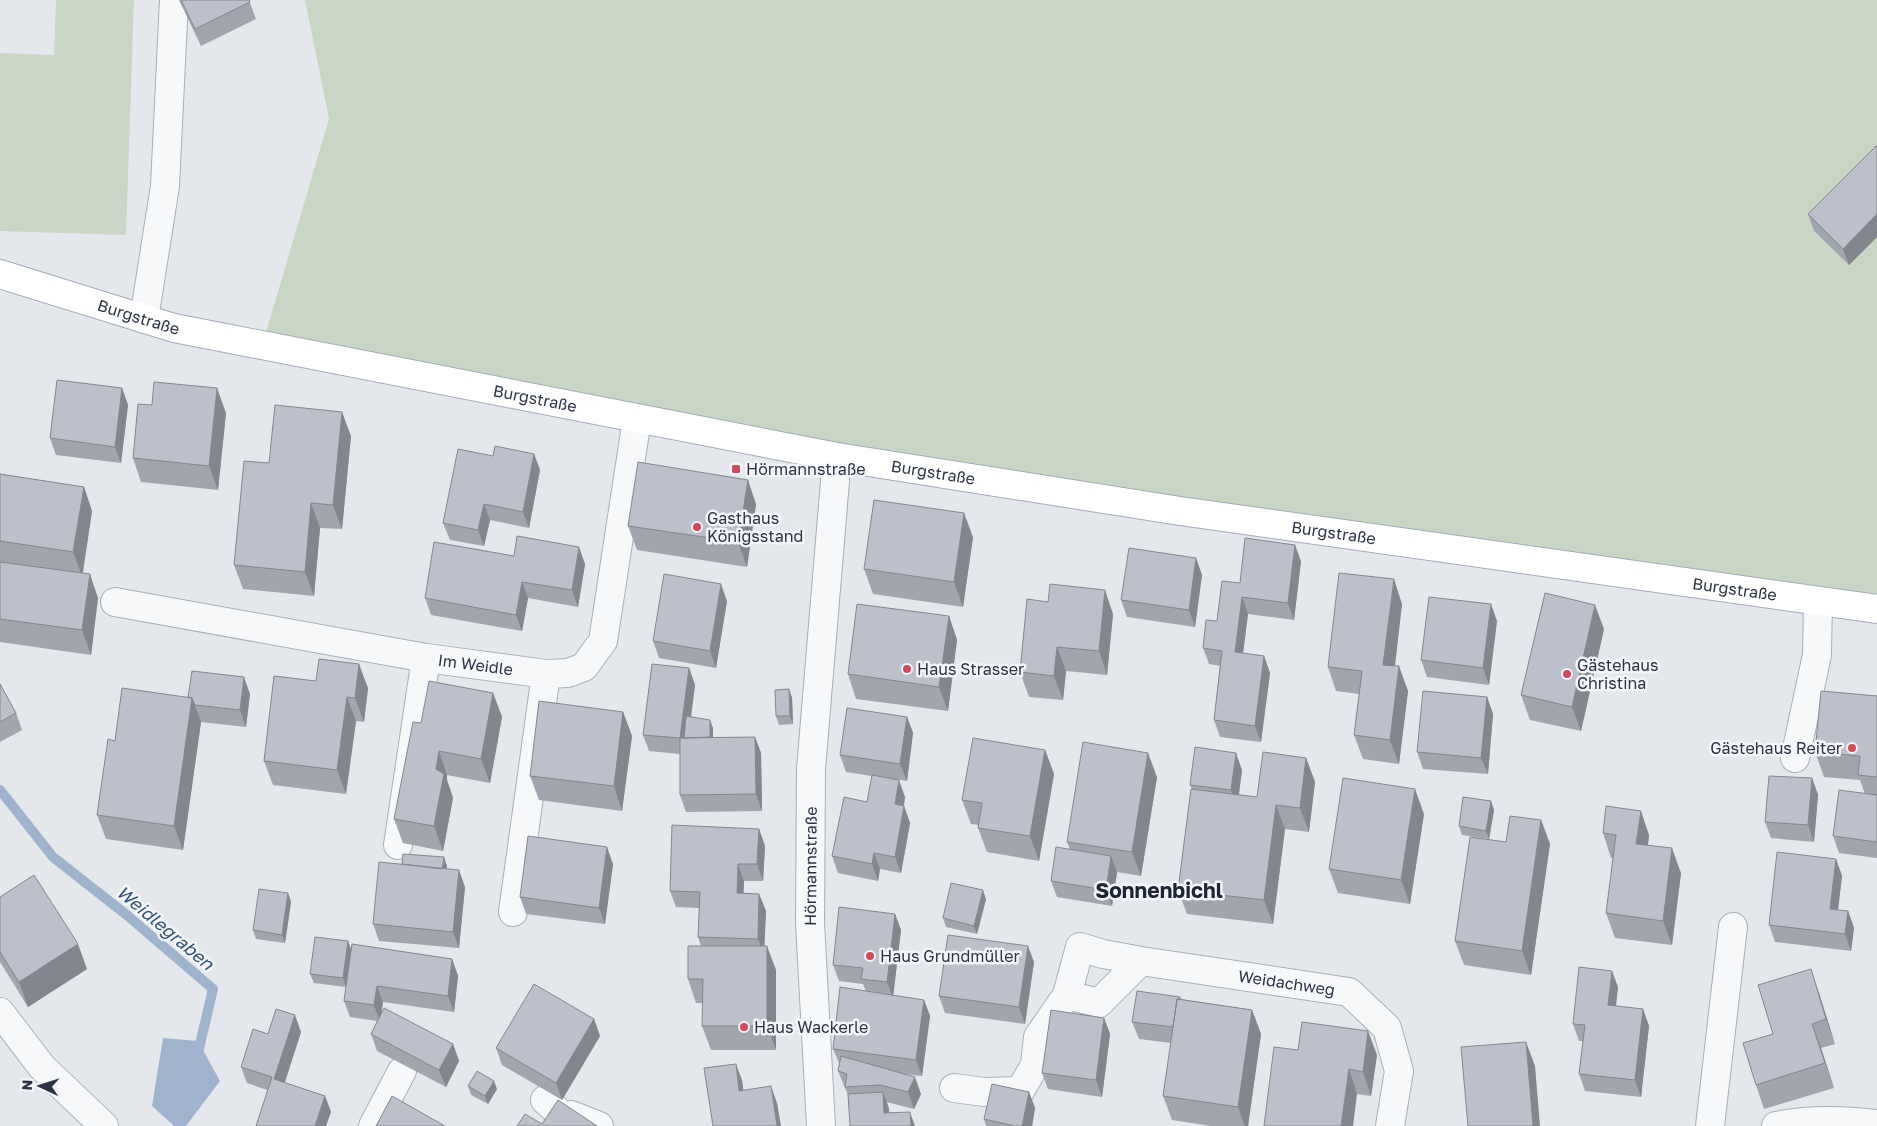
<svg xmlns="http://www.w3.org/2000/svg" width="1877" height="1126" font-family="'Golos Text',sans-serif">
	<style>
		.green { fill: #c9d6c5 }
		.water { fill: #9fb4cc }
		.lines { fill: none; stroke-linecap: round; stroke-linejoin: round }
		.stream { stroke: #9fb4cc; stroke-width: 10 }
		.minor-casing { stroke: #a9aeb7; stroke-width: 30 }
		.major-casing { stroke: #a3abb8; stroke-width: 30 }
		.minor { stroke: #f7f8fa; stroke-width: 28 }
		.major { stroke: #fff; stroke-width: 28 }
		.wall { fill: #a1a5ae }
		.shaded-wall { fill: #83868d }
		.building { fill: #bbc0ca; stroke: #83868d }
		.poi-dot { fill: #d1495b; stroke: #f4f6f9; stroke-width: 2 }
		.labels { text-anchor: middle; stroke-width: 5; stroke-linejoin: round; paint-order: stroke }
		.street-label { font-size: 16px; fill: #2b3445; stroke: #f4f6f9 }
		.poi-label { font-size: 16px; fill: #2b3445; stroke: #f4f6f9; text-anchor: start }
		.water-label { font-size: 18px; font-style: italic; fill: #34527a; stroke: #f4f6f9 }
		.district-label { font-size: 21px; font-weight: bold; fill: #1d2536; stroke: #f4f6f9 }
	</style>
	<rect width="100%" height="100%" fill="#e4e7ec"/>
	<path class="green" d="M56,0H134L126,235L0,231V53L54,55Z
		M305,0H1877V609L1180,511L262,346L329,119Z"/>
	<path class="water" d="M163,1038L198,1041L220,1081L186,1126H174L152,1106Z"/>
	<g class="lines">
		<path class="stream" d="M0,790L53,857L128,916L213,989L197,1057"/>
		<g class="minor-casing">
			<g id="minor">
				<path d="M144,319L165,186L174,0"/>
				<path id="s1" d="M115,602L426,658L546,674L568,673L584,667L603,641L637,419"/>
				<path d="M1795,758L1817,655L1818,601"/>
				<path d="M398,845L426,658"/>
				<path d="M513,912L546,674"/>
				<path id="s2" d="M1141,961L1099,1003L1067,995L1080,947L1103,954L1141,961L1349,992L1387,1028L1399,1071L1390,1126"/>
				<path d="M0,1012L42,1067L104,1126"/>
				<path d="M954,1088L984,1092L1020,1091L1035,1065L1038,1037L1067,995"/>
				<path d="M545,1100L564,1117L571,1115L599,1126"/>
				<path d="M373,1126L402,1071"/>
				<path id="s3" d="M821,1126L810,923L811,769L837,457"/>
				<path d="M1710,1126L1733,927"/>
				<path d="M1776,1126C1809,1119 1843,1120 1877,1124"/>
			</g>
		</g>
		<g class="major-casing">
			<g id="major">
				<path id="s4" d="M0,274L174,328L837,457L1180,511L1877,609"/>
			</g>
		</g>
		<use href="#minor" class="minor"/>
		<use href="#major" class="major"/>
	</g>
	<path class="wall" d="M179,0H249L256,19L201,46Z
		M1877,145V237L1849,265L1814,231L1808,214Z
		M122,388L128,405L121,463L56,455L50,438Z
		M226,413L218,490L141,482L133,458Z
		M351,436L342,529L320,528L314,596L243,589L234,565L269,463Z
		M534,454L540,470L529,528L490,520L484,546L450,540L443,523L493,456Z
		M0,474L84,487L92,511L83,573L98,598L91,655L0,642Z
		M756,504L747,567L637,550L628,526Z
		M973,537L963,607L873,594L864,569Z
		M514,556L585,564L578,607L528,598L522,631L431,615L425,598Z
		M1196,558L1202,575L1195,627L1127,617L1121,600Z
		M1301,561L1294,620L1248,614L1243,653L1264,656L1270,673L1261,742L1220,737L1214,720L1220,666L1209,664L1203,648L1217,621L1240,583Z
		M1027,599L1113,614L1107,675L1066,671L1063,700L1029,697L1020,672Z
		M727,601L716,668L659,658L653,641Z
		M1402,604L1395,666L1408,691L1399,764L1363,759L1354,735L1359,694L1336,691L1328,667Z
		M949,616L957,640L948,711L856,699L848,674Z
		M1497,621L1489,685L1427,677L1421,660Z
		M1604,629L1581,731L1530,720L1521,695Z
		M689,668L695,685L691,717L713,728V737H755L761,753L762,811L686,812L680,795V754L649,751L643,735Z
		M274,676L368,688L364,722L356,721L346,794L273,785L264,761Z
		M0,684L16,713L22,730L0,742Z
		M789,689L792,698L793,724L779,725L776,716Z
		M493,693L502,717L490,783L447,775V780L453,798L443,851L403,843L394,819L421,723Z
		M250,694L246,727L201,722L183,850L106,839L97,815L115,741L188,697Z
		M1877,696V858L1839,853L1833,836L1865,794L1860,780L1824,777L1815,752Z
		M1487,697L1493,714L1488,774L1423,769L1417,752Z
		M623,712L632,736L622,811L539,800L530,776Z
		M907,717L913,733L907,781L881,777L905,797L904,806L910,823L901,873L880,869L878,881L838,873L832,856L867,802L872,776L846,772L840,755Z
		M1045,750L1054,774L1039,861L987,852L978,828L979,825L971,824L962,800Z
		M1306,758L1315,782L1309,832L1285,829L1273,924L1187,914L1178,890L1192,789L1190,785L1242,770L1239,795L1257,797Z
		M1157,777L1141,876L1117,872L1112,906L1057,897L1051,881L1070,849L1067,842Z
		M1812,778L1818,795L1814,842L1771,838L1765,822Z
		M1491,801L1494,810L1489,839L1462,835L1459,826Z
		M1424,814L1410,904L1338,893L1329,869Z
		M1541,820L1550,844L1531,975L1464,965L1455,941L1506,842Z
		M759,829L765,846L763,881H744L743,893L759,894L766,911L764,946L776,970V1050H711L702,1026L703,1003H696L688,979L701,946L698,937L699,908L676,907L670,891Z
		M1603,833L1649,835L1648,845L1681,873L1672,945L1615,938L1606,913L1613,858H1611Z
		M1836,859L1842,876L1838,910L1848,911L1854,928L1851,951L1775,942L1769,925Z
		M402,864L447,866L446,869L465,887L459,948L379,941L373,924Z
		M613,864L605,924L526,914L520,897Z
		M288,893L291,902L285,943L256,939L253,930Z
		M0,897L87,969L28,1007L0,962Z
		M986,899L977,934L946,927L943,918Z
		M895,914L901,930L893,995L924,1000L930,1016L922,1076L904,1074L921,1094L914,1109L887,1102L889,1109V1113L915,1126L848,1095L838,1071L840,1065L833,1049L866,991L863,984L839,981L833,965Z
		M348,941L351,950L346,987L314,983L310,974Z
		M352,944L452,959L458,976L454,1012L383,1002L381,1014L453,1044L459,1061L446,1087L377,1051L371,1034L377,1021L350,1017L344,1001Z
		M1034,962L1025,1024L945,1013L939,996Z
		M1618,987L1616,1006L1643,1009L1649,1026L1641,1097L1585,1091L1579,1074L1583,1041H1579L1573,1024Z
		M1819,993L1835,1044L1821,1048L1834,1088L1764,1109L1756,1085L1773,1034Z
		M1180,997L1181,999L1252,1010L1261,1034L1248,1126H1211L1172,1120L1163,1096L1171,1043L1139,1039L1132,1022Z
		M1104,1018L1110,1034L1102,1097L1048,1089L1042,1073Z
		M594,1019L600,1036L562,1100L502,1065L496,1048Z
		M301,1032L285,1083L325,1096L331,1112L247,1083L241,1067L268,1034Z
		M1298,1050L1377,1055L1371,1096L1357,1094Z
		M468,1086L497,1089L488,1104L471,1095Z
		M1029,1092L1035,1108L1032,1126H986L984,1119Z"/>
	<path class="shaded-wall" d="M1877,214V237L1849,265L1843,249Z
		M122,388L128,405L121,463L115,447Z
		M217,388L226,413L218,490L209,466Z
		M342,412L351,436L342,529L333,505Z
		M534,454L540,470L529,528L523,512Z
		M748,480L756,504L747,567L738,542Z
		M84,487L92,511L82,576L73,552Z
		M311,503L320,528L314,596L305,572Z
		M484,504L490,520L484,546L478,530Z
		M964,513L973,537L963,607L954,582Z
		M1295,545L1301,561L1294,620L1288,603Z
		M579,547L585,564L578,607L572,590Z
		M1196,558L1202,575L1195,627L1189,610Z
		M90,574L98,598L91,655L82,630Z
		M1394,579L1402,604L1392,689L1383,665Z
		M522,582L528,598L522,631L516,615Z
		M721,584L727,601L716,668L710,651Z
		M1105,590L1113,614L1107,675L1099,651Z
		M1242,597L1248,614L1241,669L1235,652Z
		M1491,604L1497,621L1489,685L1483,668Z
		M1595,605L1604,629L1581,731L1572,707Z
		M949,616L957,640L948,711L939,687Z
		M1057,647L1066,671L1063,700L1054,676Z
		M1264,656L1270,673L1261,742L1255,726Z
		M359,664L368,688L364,722L355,698Z
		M1399,666L1408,691L1399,764L1390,740Z
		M689,668L695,685L687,746L680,738Z
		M244,677L250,694L246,727L240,710Z
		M789,689L792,698L793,724L790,716Z
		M493,693L502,717L490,783L481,759Z
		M347,697L356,721L346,794L337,770Z
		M1487,697L1493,714L1488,774L1481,758Z
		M192,698L201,722L183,850L174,826Z
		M623,712L632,736L622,811L614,786Z
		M907,717L913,733L907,781L900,764Z
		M710,720L713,728V754L709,746Z
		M755,737L761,753L762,811L756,794Z
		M1045,750L1054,774L1039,861L1030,836Z
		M439,751L447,775V780L453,798L443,851L434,826L436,769Z
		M1148,753L1157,777L1141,876L1132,852Z
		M1236,753L1242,770L1237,807L1231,790Z
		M1306,758L1315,782L1309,832L1300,808Z
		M1812,778L1818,795L1814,842L1808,825Z
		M899,780L905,797L901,821L895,804Z
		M1415,789L1424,814L1410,904L1401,880Z
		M1491,801L1494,810L1489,839L1486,831Z
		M1276,805L1285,829L1273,924L1264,900Z
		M904,806L910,823L901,873L895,857Z
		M1641,811L1649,835L1645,868L1636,844Z
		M1541,820L1550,844L1531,975L1522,951Z
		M759,829L765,846L763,881L757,864Z
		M607,847L613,864L605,924L599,908Z
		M1672,848L1681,873L1672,945L1663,921Z
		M874,853L880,869L878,881L872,864Z
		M1111,856L1117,872L1112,906L1106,890Z
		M444,857L447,866L445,885L442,876Z
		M1836,859L1842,876L1836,926L1830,909Z
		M738,864L744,881L743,910L737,893Z
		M459,870L465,887L459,948L453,932Z
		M983,890L986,899L977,934L974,926Z
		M288,893L291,902L285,943L282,935Z
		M759,894L766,911L764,955L758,939Z
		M1848,911L1854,928L1851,951L1845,934Z
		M895,914L901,930L893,998L887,982Z
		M348,941L351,950L346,987L343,978Z
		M78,944L87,969L28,1007L19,982Z
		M767,946L776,970V1050L767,1026Z
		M1028,946L1034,962L1025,1024L1019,1007Z
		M452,959L458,976L454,1012L448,996Z
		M1811,969L1819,993L1835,1044L1826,1019Z
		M1612,971L1618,987L1614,1022L1608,1005Z
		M377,986L383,1002L380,1022L374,1005Z
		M924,1000L930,1016L922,1076L916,1060Z
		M1643,1009L1649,1026L1641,1097L1635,1080Z
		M1252,1010L1261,1034L1248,1126H1245L1238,1107Z
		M295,1015L301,1032L280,1096L274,1079Z
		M1104,1018L1110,1034L1102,1097L1096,1080Z
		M594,1019L600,1036L562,1100L556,1083Z
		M1812,1024L1821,1048L1834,1088L1825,1063Z
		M1368,1031L1377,1055L1371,1096L1363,1072Z
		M1526,1042L1535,1066L1540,1126H1533Z
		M453,1044L459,1061L446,1087L439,1070Z
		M736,1064L742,1080L746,1107L739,1091Z
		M1349,1069L1357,1094L1353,1126H1341Z
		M915,1077L921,1094L914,1109L908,1092Z
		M494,1081L497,1089L488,1104L485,1096Z
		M771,1086L777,1103L781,1126H777Z
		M883,1092L889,1109L890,1126L884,1113Z
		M1029,1092L1035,1108L1032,1126H1022Z
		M325,1096L331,1112L326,1126H315Z
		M910,1112L915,1126H911Z"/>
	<path class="building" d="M181,0H249L250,2L195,29Z
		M1877,145V214L1843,249L1808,214Z
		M57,380L122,388L115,447L50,438Z
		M154,382L217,388L209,466L133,458L138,404L152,405Z
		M275,405L342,412L333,505L311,503L305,572L234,565L244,461L269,463Z
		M495,446L534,454L523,512L484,504L478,530L443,523L458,449L493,456Z
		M638,462L748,480L738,542L628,526Z
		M0,474L84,487L73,552L0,541Z
		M874,500L964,513L954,582L864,569Z
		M517,536L579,547L572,590L522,582L516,615L425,598L434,542L514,556Z
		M1245,538L1295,545L1288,603L1242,597L1235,652L1264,656L1255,726L1214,720L1222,651L1203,648L1206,620L1217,621L1222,581L1240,583Z
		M1129,548L1196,558L1189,610L1121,600Z
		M0,562L90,574L82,630L0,619Z
		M1339,573L1394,579L1383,665L1399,666L1390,740L1354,735L1362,671L1328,667Z
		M664,574L721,584L710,651L653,641Z
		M1050,584L1105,590L1099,651L1057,647L1054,676L1020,672L1027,599L1048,602Z
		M1545,593L1595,605L1572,707L1521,695Z
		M1429,597L1491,604L1483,668L1421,660Z
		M857,604L949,616L939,687L848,674Z
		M319,659L359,664L355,698L347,697L337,770L264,761L274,676L316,681Z
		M652,664L689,668L680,738L643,735Z
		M192,671L244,677L240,710L195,705L192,698L188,697Z
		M429,681L493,693L481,759L439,751L436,769L444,774L434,826L394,819L413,722L421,723Z
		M0,684L16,713L0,722Z
		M122,688L192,698L174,826L97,815L108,739L115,741Z
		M789,689L790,716H776L775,690Z
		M1423,691L1487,697L1481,758L1417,752Z
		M1821,691L1877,696V777L1858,775L1860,756L1815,752Z
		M539,701L623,712L614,786L530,776Z
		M847,708L907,717L900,764L840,755Z
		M686,716L710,720V737L684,738Z
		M755,737L756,794L680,795V738Z
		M973,738L1045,750L1030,836L978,828L982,803L962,800Z
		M1083,742L1148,753L1132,852L1067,842Z
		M1195,747L1236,753L1231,790L1190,785Z
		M1263,752L1306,758L1300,808L1276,805L1264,900L1178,890L1191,789L1257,797Z
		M872,775L899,780L895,804L904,806L895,857L874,853L872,864L832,856L844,797L867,802Z
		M1769,776L1812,778L1808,825L1765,822Z
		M1343,778L1415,789L1401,880L1329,869Z
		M1839,790L1877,795V842L1833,836Z
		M1463,797L1491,801L1486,831L1459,826Z
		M1606,806L1641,811L1636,844L1672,848L1663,921L1606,913L1616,835L1603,833Z
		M1510,816L1541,820L1522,951L1455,941L1470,837L1506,842Z
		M672,825L759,829L757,864H738L737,893L759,894L758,939L698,937L700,892L670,891Z
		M528,836L607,847L599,908L520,897Z
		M1056,847L1111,856L1106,890L1051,881Z
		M1777,852L1836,859L1830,909L1848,911L1845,934L1769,925Z
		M403,854L444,857L442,869L402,864Z
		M379,862L459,870L453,932L373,924Z
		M34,875L78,944L19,982L0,952V897Z
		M951,883L983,890L974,926L943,918Z
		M259,889L288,893L282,935L253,930Z
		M839,907L895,914L887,982L861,979L863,968L833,965Z
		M948,935L1028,946L1019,1007L939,996Z
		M315,937L348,941L343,978L310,974Z
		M352,944L452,959L448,996L377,986L374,1005L344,1001Z
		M688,946H767V1026H702L703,979H688Z
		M1579,967L1612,971L1608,1005L1643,1009L1635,1080L1579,1074L1585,1025L1573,1024Z
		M1811,969L1826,1019L1812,1024L1825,1063L1756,1085L1743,1043L1773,1034L1758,985Z
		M534,984L594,1019L556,1083L496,1048Z
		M840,987L924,1000L916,1060L833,1049Z
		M1137,991L1180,997V999H1177L1173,1027L1132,1022Z
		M1177,999L1252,1010L1238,1107L1163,1096Z
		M384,1008L453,1044L439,1070L371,1034Z
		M276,1009L295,1015L274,1079L325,1096L315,1126H256L272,1077L241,1067L253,1029L268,1034Z
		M1051,1010L1104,1018L1096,1080L1042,1073Z
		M1302,1022L1368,1031L1363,1072L1349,1069L1341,1126H1264L1274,1047L1298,1050Z
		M1526,1042L1533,1126H1468L1461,1047Z
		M841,1056L915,1077L908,1092L880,1085L845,1087L847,1074L838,1071Z
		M736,1064L739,1091L771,1086L777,1126H713L704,1068Z
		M477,1071L494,1081L485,1096L468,1086Z
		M992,1084L1029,1092L1022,1126H1015L984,1119Z
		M883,1092L884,1113L910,1112L911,1126H850L848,1094Z
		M392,1096L445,1126H376Z
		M558,1100L597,1126H517L525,1114L542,1124Z"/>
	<g class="poi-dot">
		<rect x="731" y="464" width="10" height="10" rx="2.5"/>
		<circle cx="697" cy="527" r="5"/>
		<circle cx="907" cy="669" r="5"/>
		<circle cx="1567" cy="674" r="5"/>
		<circle cx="1852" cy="748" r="5"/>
		<circle cx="870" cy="956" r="5"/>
		<circle cx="744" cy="1027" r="5"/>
	</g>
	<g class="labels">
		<g class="street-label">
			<text dy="6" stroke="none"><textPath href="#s4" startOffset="145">Burgstraße</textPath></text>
			<text dy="6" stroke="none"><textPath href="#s4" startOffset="550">Burgstraße</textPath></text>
			<text dy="6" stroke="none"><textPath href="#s4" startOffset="955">Burgstraße</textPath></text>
			<text dy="6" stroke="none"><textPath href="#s4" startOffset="1360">Burgstraße</textPath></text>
			<text dy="6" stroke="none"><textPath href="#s4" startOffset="1765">Burgstraße</textPath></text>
			<text dy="6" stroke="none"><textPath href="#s1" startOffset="366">Im Weidle</textPath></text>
			<text dy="6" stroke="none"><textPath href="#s3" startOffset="260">Hörmannstraße</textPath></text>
			<text dy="6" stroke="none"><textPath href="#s2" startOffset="352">Weidachweg</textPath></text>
		</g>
		<g class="poi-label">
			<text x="746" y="475">Hörmannstraße</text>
			<text x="707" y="524">Gasthaus<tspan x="707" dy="18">Königsstand</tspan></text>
			<text x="1577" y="671">Gästehaus<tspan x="1577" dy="18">Christina</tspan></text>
			<text x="917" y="675">Haus Strasser</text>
			<text x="1842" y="754" text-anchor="end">Gästehaus Reiter</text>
			<text x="880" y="962">Haus Grundmüller</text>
			<text x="754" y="1033">Haus Wackerle</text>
		</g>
		<g class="water-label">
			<text transform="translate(165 928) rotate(40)" y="6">Weidlegraben</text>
		</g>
		<g class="district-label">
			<text x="1159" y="898">Sonnenbichl</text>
		</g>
	</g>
	<g transform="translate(40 1086) rotate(274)" stroke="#f4f6f9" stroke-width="4" paint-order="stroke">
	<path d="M0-4L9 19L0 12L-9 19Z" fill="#2b3445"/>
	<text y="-8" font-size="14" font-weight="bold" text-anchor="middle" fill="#2b3445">N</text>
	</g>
</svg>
